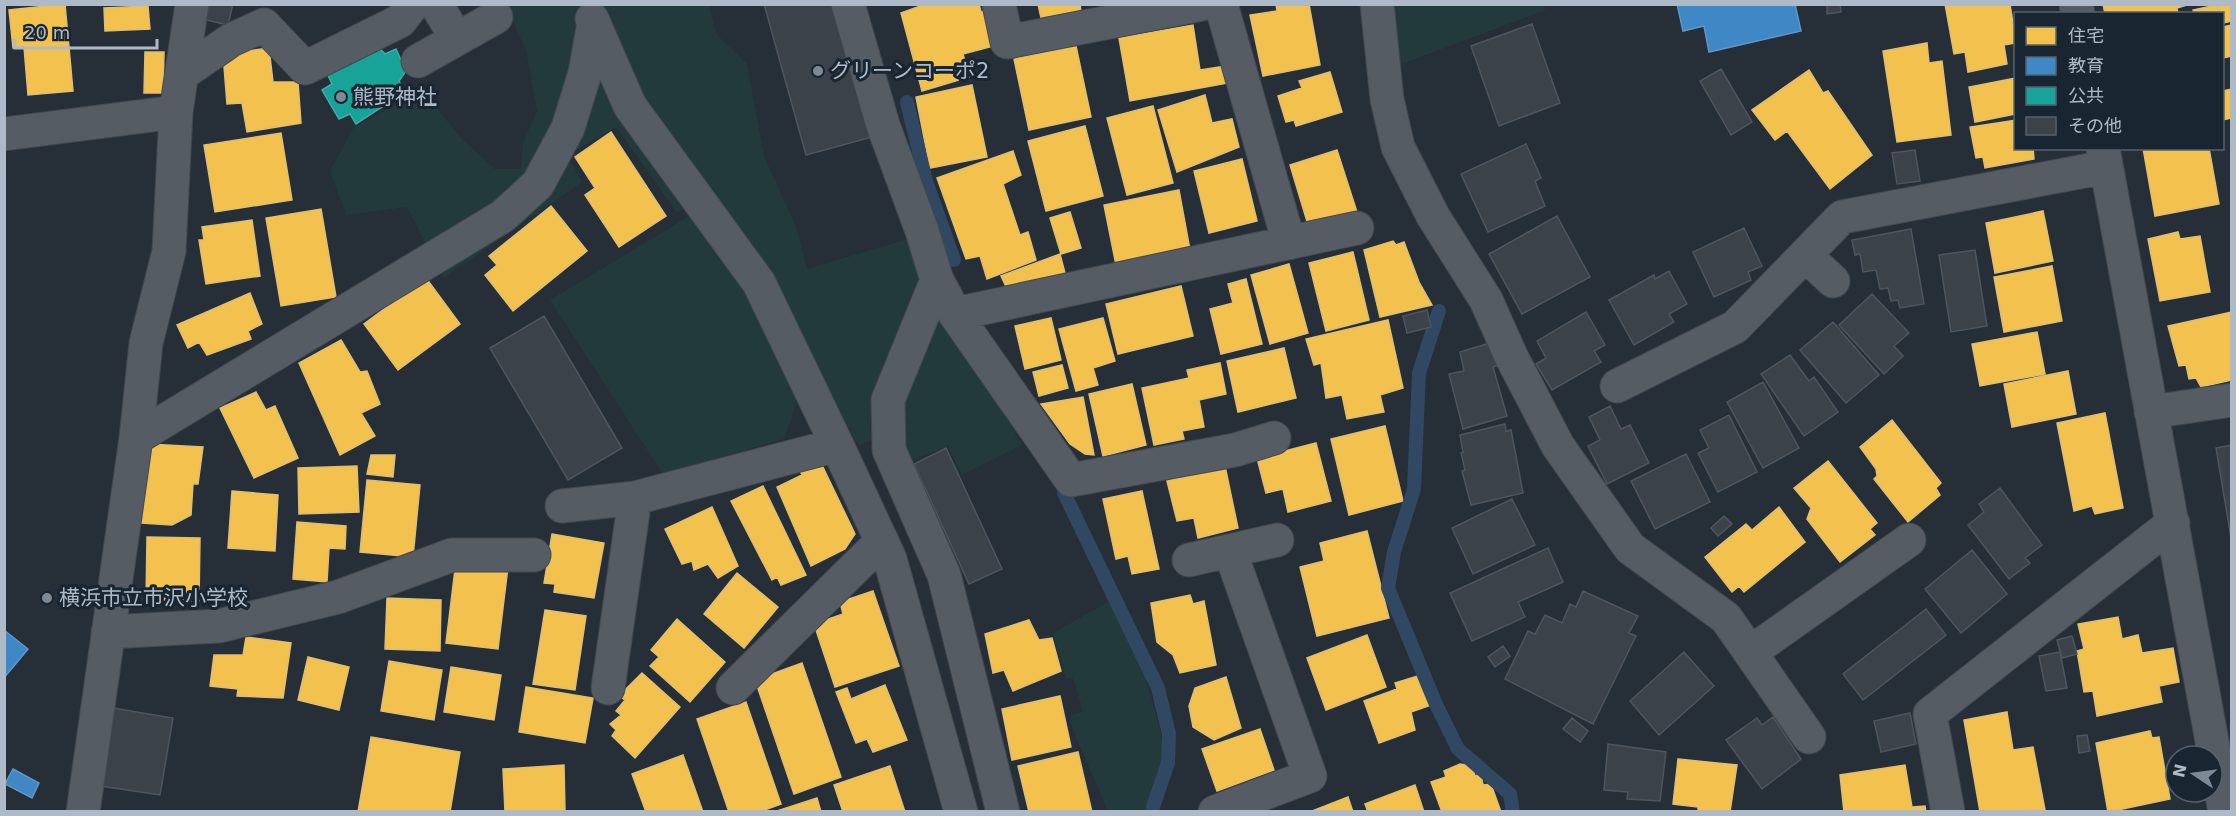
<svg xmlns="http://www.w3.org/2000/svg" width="2236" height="816" font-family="'DejaVu Sans','Noto Sans JP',sans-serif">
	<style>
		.green { fill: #233a3d }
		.homes { fill: #f2c14e; stroke: #debf73; stroke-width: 1.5 }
		.schools { fill: #3f88c5; stroke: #6197c6; stroke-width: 1.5 }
		.public { fill: #17a398; stroke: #45aaa7; stroke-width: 1.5 }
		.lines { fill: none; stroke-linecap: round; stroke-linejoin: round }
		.stream { stroke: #304862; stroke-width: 14 }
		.building { fill: #3c424a; stroke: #4e555e; stroke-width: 1.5 }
		.minor-casing { stroke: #43484f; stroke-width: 35 }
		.minor { stroke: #565c64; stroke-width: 33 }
		.poi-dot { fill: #7f8996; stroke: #192531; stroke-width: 2 }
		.labels { text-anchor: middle; stroke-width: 6; stroke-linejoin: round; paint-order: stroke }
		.poi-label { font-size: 21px; fill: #afbac9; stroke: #192531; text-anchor: start }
	</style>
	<rect width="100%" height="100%" fill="#262e37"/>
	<path class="green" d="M1544,4L1545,10L1399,65L1391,5Z
		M500,5H709L716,34L747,64L764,156L797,229L807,269L915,237L927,293L881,436L859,446L814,365L707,193L677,213L616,127L567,155L582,182L444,278L407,207L346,215L330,171L354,127L423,91L461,138L495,169H521L523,143L537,111L526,50L508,10Z
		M696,212L754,295L797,402L784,439L663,474L550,300Z
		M938,317L965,345L1022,445L962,475L948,446L909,461L901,437V415L912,365Z
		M1110,601L1142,664L1161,734L1164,763L1147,811H1108L1073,730L1070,716L1083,711L1073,677L1066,679L1053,633Z"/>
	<path class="homes" d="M65,4L73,91L28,95L24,47L13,48L9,10Z
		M926,4H979L981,12L993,9L1001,44L963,54L969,77L922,91L901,13Z
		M1038,4H1080L1081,12L1041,18Z
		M1276,4H1309L1320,65L1263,76L1250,15L1277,11Z
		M1945,4H2010L2016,43L2004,45L2007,64L1968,72L1965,52L1954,54Z
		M2103,4H2190L2177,8L2178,14H2105Z
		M2218,4H2232V21L2223,23L2222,14H2220Z
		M2217,5L2219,14H2194L2193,10Z
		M148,6L150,29L105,31L104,8Z
		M1193,25L1200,70L1225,66L1228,83L1130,101L1119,38Z
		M2232,25V56L2223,58L2222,27Z
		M1927,43L1929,63L1942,61L1951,135L1897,142L1883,51Z
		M1076,46L1091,117L1029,130L1014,59Z
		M269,48L273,82H298L301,123L247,132L242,103L227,104L223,54Z
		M145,52H164L163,93H144Z
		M1809,70L1823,93L1828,91L1872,155L1830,189L1787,131L1775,140L1752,110Z
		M1330,72L1342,112L1296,126L1294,120L1286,122L1278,96L1302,88L1299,81Z
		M2016,78V114L1975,122L1969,87Z
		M972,85L987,157L930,168L916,97Z
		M2232,89V118L2222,120V91Z
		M1205,95L1212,123L1232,119L1239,147L1177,172L1158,110Z
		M1153,106L1173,183L1127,195L1107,118Z
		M2016,120V148H2033L2034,159L1985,168L1983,157L1976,158L1970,127Z
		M1085,126L1103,196L1046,211L1028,141Z
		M611,132L666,216L619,247L585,195L595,188L575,157Z
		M281,133L292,200L215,212L204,145Z
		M2143,148H2209L2219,204L2155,216Z
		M1337,150L1357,212L1309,228L1290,165Z
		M1013,151L1021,175L1003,184L1020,235L1028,232L1036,260L987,279L980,256L966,259L937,178Z
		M1242,159L1257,221L1209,233L1194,171Z
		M1179,190L1190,250L1116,265L1104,205Z
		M551,206L587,251L513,311L485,275L497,265L489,256Z
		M321,209L336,297L281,306L266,218Z
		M2043,211L2053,261L1995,273L1986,223Z
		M1070,212L1081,248L1061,254L1050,218Z
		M252,220L260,276L206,284L199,240H204L202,227Z
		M2178,232L2180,239L2200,236L2210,292L2160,301L2148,239Z
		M1393,241L1396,245L1404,242L1419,282L1432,305L1380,317L1364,250Z
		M1353,252L1369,320L1326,331L1309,263Z
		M1060,254L1066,277L1008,291L1001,276Z
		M1289,264L1308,333L1270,344L1251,275Z
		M2052,266L2062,321L2004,332L1994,277Z
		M426,278L460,324L398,370L364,324Z
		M1246,279L1262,344L1221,354L1210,309L1233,303L1228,284Z
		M1181,286L1193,336L1118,354L1106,304Z
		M250,293L262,324L248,331L251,339L207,355L199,342L188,348L177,325Z
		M2232,312V380L2201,387L2196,378L2189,379L2186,365L2179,366L2168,326Z
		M1051,318L1061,360L1025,369L1015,326Z
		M1103,318L1115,361L1093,368L1098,385L1076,391L1059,329Z
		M1388,320L1403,388L1380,395L1384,412L1347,419L1342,395L1326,398L1321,363L1314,365L1306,339Z
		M2037,332L2045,374L1980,386L1972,344Z
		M341,340L360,372L367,371L380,404L361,413L375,436L340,455L299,363Z
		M1284,348L1296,398L1238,412L1227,361Z
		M1220,363L1226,394L1199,400L1204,427L1182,431L1184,439L1154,445L1142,388L1189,378L1187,370Z
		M1062,365L1068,388L1039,396L1033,372Z
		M2068,371L2076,414L2012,427L2004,384Z
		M1132,384L1146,445L1103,456L1089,394Z
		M256,392L266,410L275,406L298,458L254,478L220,408Z
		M1083,397L1094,455L1085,454L1070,444L1041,404Z
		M2105,413L2123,508L2095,514L2092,506L2074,511L2057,423Z
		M1892,420L1941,483L1936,488L1940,495L1908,522L1874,479L1877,476L1876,469L1860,447Z
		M1385,426L1403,501L1349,515L1331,439Z
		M1316,443L1331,501L1288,512L1283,489L1266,493L1257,458Z
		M148,444L203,447L198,484H193L191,515L172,525L141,523Z
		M371,455H395L393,477L367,474Z
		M1828,461L1877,523L1870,529L1875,535L1840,562L1807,519L1811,508L1794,488Z
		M821,463L855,534L845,549L811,566L777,487L802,475L800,471Z
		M357,466L359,512L299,514L298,468Z
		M1225,466L1238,528L1198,538L1194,518L1177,521L1167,481Z
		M367,480L420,485L413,557L360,552Z
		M763,486L806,575L781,585L777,577L772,580L731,501Z
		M232,491L278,495L275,551L228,548Z
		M1142,491L1159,569L1132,574L1128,556L1116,559L1103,499Z
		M712,507L738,566L718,578L708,564L694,570L692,561L682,564L665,529Z
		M1779,507L1805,542L1744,592L1739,586L1732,592L1705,557L1746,524L1752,530Z
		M297,522L346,526L345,549L329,548L327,582L293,579Z
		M1367,531L1389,618L1317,636L1300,567L1324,561L1320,543Z
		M552,534L604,543L594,598L554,592L555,584L544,583Z
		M147,537L200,538L199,601H146Z
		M456,561L508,567L498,649L446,643Z
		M737,573L778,607L744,648L704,614Z
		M873,591L899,666L835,687L814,624L843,614L840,602Z
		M1190,595L1193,604L1204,601L1216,665L1180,673L1173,655L1157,642L1151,603Z
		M387,598L441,600L440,651L385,649Z
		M545,610L586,616L575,690L533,684Z
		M2118,617L2122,639L2138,635L2142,653L2173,648L2179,682L2159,686L2162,702L2097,716L2093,691L2084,692L2077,651L2084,649L2078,624Z
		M677,619L725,662L690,702L650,666L659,657L651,650Z
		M1029,620L1039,640L1052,638L1061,671L1013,691L1004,670L993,673L985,634Z
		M1367,635L1386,687L1326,710L1307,658Z
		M246,637L291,643L283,698L237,696L238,689L210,686L214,655H243Z
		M308,657L349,667L339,710L298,700Z
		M389,661L442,670L434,720L381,711Z
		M802,663L841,777L794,794L755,680Z
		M451,667L501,675L494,720L444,712Z
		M642,673L680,707L635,758L612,736L616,730L610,724L621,715L616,711L625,700L619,696Z
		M1421,675L1431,705L1411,712L1415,730L1379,743L1364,701L1397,689L1395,683Z
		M1226,677L1241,728L1214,740L1193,727L1189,706L1195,688Z
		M885,685L907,740L873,752L867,739L856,743L836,692L847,688L851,699Z
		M526,687L593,698L585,743L519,732Z
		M1060,696L1071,747L1012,760L1002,709Z
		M746,702L781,804L759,812H729L697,719Z
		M2007,712L2013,750L2033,747L2045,810L1980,812L1964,720Z
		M1260,729L1274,770L1217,791L1202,749Z
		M2150,731L2152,738L2159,737L2170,799L2108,812L2096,743Z
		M371,737L460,752L450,812H358Z
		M1078,752L1092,812H1029L1018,766Z
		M683,755L703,812H646L632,774Z
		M1678,759L1737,765L1730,812H1698V807L1673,804Z
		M1460,764L1472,766L1475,776L1481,774L1483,785L1491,784L1501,812H1442L1431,782L1446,777L1444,771Z
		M564,765L565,812H505L503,769Z
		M1905,765L1912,807L1925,806L1926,812H1844L1840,775Z
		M890,766L905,812H843L834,785Z
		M1415,785L1424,812H1368L1365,804Z
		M1348,797L1353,812H1312V811Z
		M817,798L821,812H774Z"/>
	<path class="schools" d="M1677,4H1795L1801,31L1709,52L1704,26L1683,31Z
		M4,630L28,649L4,678Z
		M13,769L39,783L32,798L5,784Z"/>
	<path class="public" d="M376,44L385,54L396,49L406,71L399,81L405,92L356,124L350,114L339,119L322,90L332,84L326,71Z"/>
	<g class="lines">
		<path class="stream" d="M907,102L926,181L954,260
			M1439,311L1419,373L1414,489L1394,552L1388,588L1435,702L1458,749L1510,794L1513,812
			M1064,493L1158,688L1169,734L1168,763L1153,807"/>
	</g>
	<path class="building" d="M205,4H233L228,25L202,19Z
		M764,4H836L872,137L806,155Z
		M1827,4H1840L1841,12L1827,14Z
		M1532,24L1560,103L1499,126L1471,46Z
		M1721,69L1752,122L1731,135L1700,81Z
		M1526,144L1541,178L1535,181L1545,206L1488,232L1461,174Z
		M1915,150L1920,181L1897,184L1892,153Z
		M1557,216L1590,277L1522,314L1489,254Z
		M1744,228L1762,266L1748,272L1751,280L1714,297L1693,252Z
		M1911,229L1924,304L1900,308L1898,300L1891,301L1888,288L1880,289L1876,270L1863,272L1860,254L1855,255L1852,240Z
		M1975,250L1987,326L1951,332L1939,255Z
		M1669,271L1687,304L1669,314L1674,322L1634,345L1609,300L1654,275L1655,279Z
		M1872,294L1909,333L1894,346L1903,356L1884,374L1839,325Z
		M1427,310L1431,327L1407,333L1403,316Z
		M1586,312L1605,345L1594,351L1601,362L1552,390L1536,364L1546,358L1537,341Z
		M544,316L622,448L568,480L490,348Z
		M1833,322L1879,375L1846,403L1800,350Z
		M1493,342L1500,365L1493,367L1507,416L1463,429L1449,374L1464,371L1460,352Z
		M1790,355L1809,381L1814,377L1838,412L1804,436L1761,374Z
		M1763,382L1799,448L1763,468L1727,402Z
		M1610,406L1621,429L1630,425L1649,463L1607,484L1588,446L1600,440L1589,417Z
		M1729,415L1757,472L1718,492L1698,453L1709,448L1700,430Z
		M1505,424L1506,431L1511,430L1523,493L1471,505L1462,471L1465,470L1461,453L1463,452L1460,435Z
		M2232,445V544L2216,448Z
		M946,448L1002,569L969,584L914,464Z
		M1686,454L1710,502L1655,529L1631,481Z
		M2000,488L2042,545L2025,558L2030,563L2009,579L1968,525L1984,512L1979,504Z
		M1512,499L1535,545L1473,574L1452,528Z
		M1724,516L1732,524L1718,536L1711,528Z
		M1548,548L1563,582L1518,602L1525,617L1472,641L1450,593Z
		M1972,550L2007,594L1961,633L1925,589Z
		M1583,591L1638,616L1629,633L1636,636L1593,724L1505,679L1528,631L1535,634L1545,615L1562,623L1570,604L1576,607Z
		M1926,609L1946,635L1863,700L1843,674Z
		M2072,636L2077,654L2062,658L2057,640Z
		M1503,646L1510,656L1495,667L1488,657Z
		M1684,652L1714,686L1659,735L1630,701Z
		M2060,652L2067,688L2046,691L2039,656Z
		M113,708L173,718L160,795L101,786Z
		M1910,713L1916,744L1881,752L1874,721Z
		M1773,717L1801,759L1762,789L1726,740L1757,718L1762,725Z
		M1572,718L1588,731L1580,742L1563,729Z
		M2087,735L2090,751L2079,753L2077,736Z
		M1608,744L1666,752L1660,801L1627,799L1628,792L1604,790Z"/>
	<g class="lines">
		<g class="minor-casing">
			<path id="minor" d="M436,4L457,39
				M848,4L883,125L922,231L937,280L955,314L1071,480L1235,450L1274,438
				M999,4L1007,42L1202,4
				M1221,4L1289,243
				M1377,4L1387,99L1398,147L1433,216L1486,300L1511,356L1558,446L1630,548L1726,618L1809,737
				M2076,4L2078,14
				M592,19L630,106L759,283L837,445
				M418,61L496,17
				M182,74L231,40L264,25L305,68L400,21L413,4
				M4,134L176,112
				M2103,148L2225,812
				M1805,255L1833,281
				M937,280L888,400L889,450L944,575L1003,812
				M955,314L1357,228
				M1617,386L1735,327L1842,217L2106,167
				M2151,412L2232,400
				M136,438L503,216L538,184L568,128L585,73L594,23
				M562,506L635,498L837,445L890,559L961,812
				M1189,560L1277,540
				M108,632L219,626L338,597L452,555H534
				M1751,652L1909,540
				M608,688L635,498
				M733,688L882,541
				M83,812L136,438L146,343L169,251L176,112L192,4
				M1215,812L1310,776L1230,551
				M1948,812L1930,714L2173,523"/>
		</g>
		<use href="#minor" class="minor"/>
	</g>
	<g class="poi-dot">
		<circle cx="818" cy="71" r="6"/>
		<circle cx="341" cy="97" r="6"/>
		<circle cx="47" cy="598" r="6"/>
	</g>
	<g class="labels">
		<g class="poi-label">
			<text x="830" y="78">グリーンコーポ2</text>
			<text x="353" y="104">熊野神社</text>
			<text x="59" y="605">横浜市立市沢小学校</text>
		</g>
	</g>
	<rect width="2236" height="816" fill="none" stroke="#afbac9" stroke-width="12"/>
	<rect x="2014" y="12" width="210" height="138" fill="#192531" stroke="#55616e" stroke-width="1.5"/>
	<rect x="2026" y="27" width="30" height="18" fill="#f2c14e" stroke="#55616e" stroke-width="1.5"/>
	<text x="2068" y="42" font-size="18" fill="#afbac9">住宅</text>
	<rect x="2026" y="57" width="30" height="18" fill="#3f88c5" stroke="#55616e" stroke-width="1.5"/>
	<text x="2068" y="72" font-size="18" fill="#afbac9">教育</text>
	<rect x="2026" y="87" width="30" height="18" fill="#17a398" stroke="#55616e" stroke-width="1.5"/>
	<text x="2068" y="102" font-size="18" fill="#afbac9">公共</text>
	<rect x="2026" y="117" width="30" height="18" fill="#3c424a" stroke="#55616e" stroke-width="1.5"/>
	<text x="2068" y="132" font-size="18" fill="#afbac9">その他</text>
	<g transform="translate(2194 774) rotate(283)"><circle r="28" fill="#192531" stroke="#55616e" stroke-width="1.5"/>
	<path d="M0-4.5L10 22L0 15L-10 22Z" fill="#7f8996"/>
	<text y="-9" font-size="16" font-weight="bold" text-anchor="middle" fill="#afbac9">N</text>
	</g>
	<path d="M15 39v9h142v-9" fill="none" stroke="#afbac9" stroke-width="3"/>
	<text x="24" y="39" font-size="18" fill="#afbac9" stroke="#192531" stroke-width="4.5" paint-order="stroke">20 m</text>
</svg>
